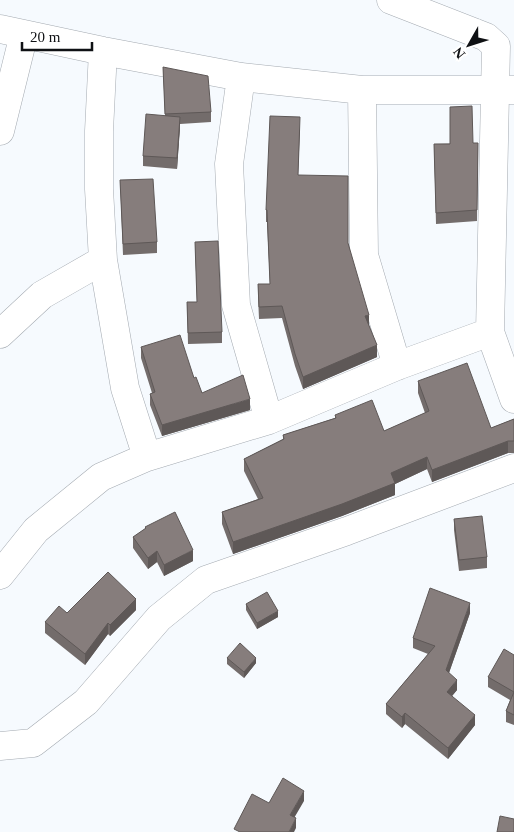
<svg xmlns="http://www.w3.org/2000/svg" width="514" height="832" font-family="Georgia,serif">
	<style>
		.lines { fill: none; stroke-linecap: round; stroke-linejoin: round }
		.street-casing { stroke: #a4aab1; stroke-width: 29 }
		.street { stroke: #fff; stroke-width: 28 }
		.wall { fill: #736c6b }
		.shaded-wall { fill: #5e5857 }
		.building { fill: #867d7c; stroke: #5e5857 }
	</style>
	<rect width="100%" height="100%" fill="#f6fafe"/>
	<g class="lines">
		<g class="street-casing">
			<path id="street" d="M391,0L486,37L496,46L490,332L514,399
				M0,29L103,51L241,77L362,90H514
				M103,51L99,131V189L103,260L125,388L147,457
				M241,77L229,164L236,305L269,420
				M362,90L364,255L397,366
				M0,131L24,34
				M0,334L42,295L103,260
				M0,575L36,530L101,477L147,457L269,420L397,366L490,332
				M0,746L33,743L86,702L159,618L206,580L347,531L514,468"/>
		</g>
		<use href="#street" class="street"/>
	</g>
	<path class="wall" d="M163,67L211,112V122L180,124L177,169L143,166V156L165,116Z
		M300,129L298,175L348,243L377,357L303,389L295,366L282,318L259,319L258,296V284H270L267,222H266V210Z
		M478,143L477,221L436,224L434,144Z
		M120,180L157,242V253L123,255Z
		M195,242L222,332V343L188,344L187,302H197Z
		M141,347L194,378L202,393L250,410L162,436L150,405V394L152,393L141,358Z
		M418,381L491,428L514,419V453H508L432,482L427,469L395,484V495L342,516L233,554L222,524V512L258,499L244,471V459L283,439V435L335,418V415L384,431L425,413L418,393Z
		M454,519L487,557V568L459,571L454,530Z
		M145,527L193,561L164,576L157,562L148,569L133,548V537L145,529Z
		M246,604L278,617L257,629L246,610Z
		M136,610L110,636L108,634L85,665L45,633V622L67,613Z
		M470,613L449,673L457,690L452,696L475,725L448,759L405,724L402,728L386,714V704L428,654L413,648V638Z
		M514,655V725L506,722V711L510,700L488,687V677Z
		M227,658L256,663L244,678L227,664Z"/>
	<path class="shaded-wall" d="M180,117V128L177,169V158Z
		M369,315V327L365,316Z
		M377,345V357L303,389V377Z
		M250,399V410L162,436V425Z
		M508,441V453L432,482V470Z
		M427,457V469L395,484V495L342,516L233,554V542Z
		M193,550V561L164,576V565Z
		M157,551V562L148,569V558Z
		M136,599V610L110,636V625Z
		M470,603V613L446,681V670Z
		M278,611V617L257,629V623Z
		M108,623V634L85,665V654Z
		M256,658V663L244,678V672Z
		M457,680V690L447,702V692Z
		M405,713V724L402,728V717Z
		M475,715V725L448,759V748Z
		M304,791V801L290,825V815Z
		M296,818V828L294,832H289Z"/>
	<path class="building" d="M163,67L208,76L211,112L165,114Z
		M472,106L473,143H478L477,210L436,213L434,144H450V107Z
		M146,114L180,117L177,158L143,156Z
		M270,116L300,117L298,175L348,176V243L369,315L365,316L377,345L303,377L295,354L282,306L259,307L258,284H270L267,210H266Z
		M153,179L157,242L123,244L120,180Z
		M218,241L222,332L188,333L187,302H197L195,242Z
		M180,335L194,378L196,377L202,393L243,375L250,399L162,425L150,394L155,392L141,347Z
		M467,363L491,428L514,419V441H508L432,470L427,457L391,473L395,483L342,504L233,542L222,512L263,498L244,459L284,439L283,435L336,418L335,415L372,400L384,431L429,411L418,381Z
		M175,512L193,550L164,565L157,551L148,558L133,537L146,528L145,527Z
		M482,516L487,557L459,560L454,519Z
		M108,572L136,599L110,625L108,623L85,654L45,622L59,606L67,613Z
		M430,588L470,603L446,670L457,680L447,692L475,715L448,748L405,713L402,717L386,704L435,646L413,638Z
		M267,592L278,611L257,623L246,604Z
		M240,643L256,658L244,672L227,658Z
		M504,649L514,655V715L506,711L514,692L488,677Z
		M283,778L304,791L290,815L296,818L289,832H240L234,829L252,794L269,803Z
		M500,816L514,819V832H497Z"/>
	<g transform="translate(469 45) rotate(231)" stroke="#ffffff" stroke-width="4" paint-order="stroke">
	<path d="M0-4L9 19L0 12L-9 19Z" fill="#0f1114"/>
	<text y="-8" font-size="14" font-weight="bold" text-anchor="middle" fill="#0f1114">N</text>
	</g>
	<path d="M22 42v8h70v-8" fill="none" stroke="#0f1114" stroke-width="2.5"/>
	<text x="30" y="42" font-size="15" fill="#0f1114" stroke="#ffffff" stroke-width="4" paint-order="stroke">20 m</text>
</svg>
